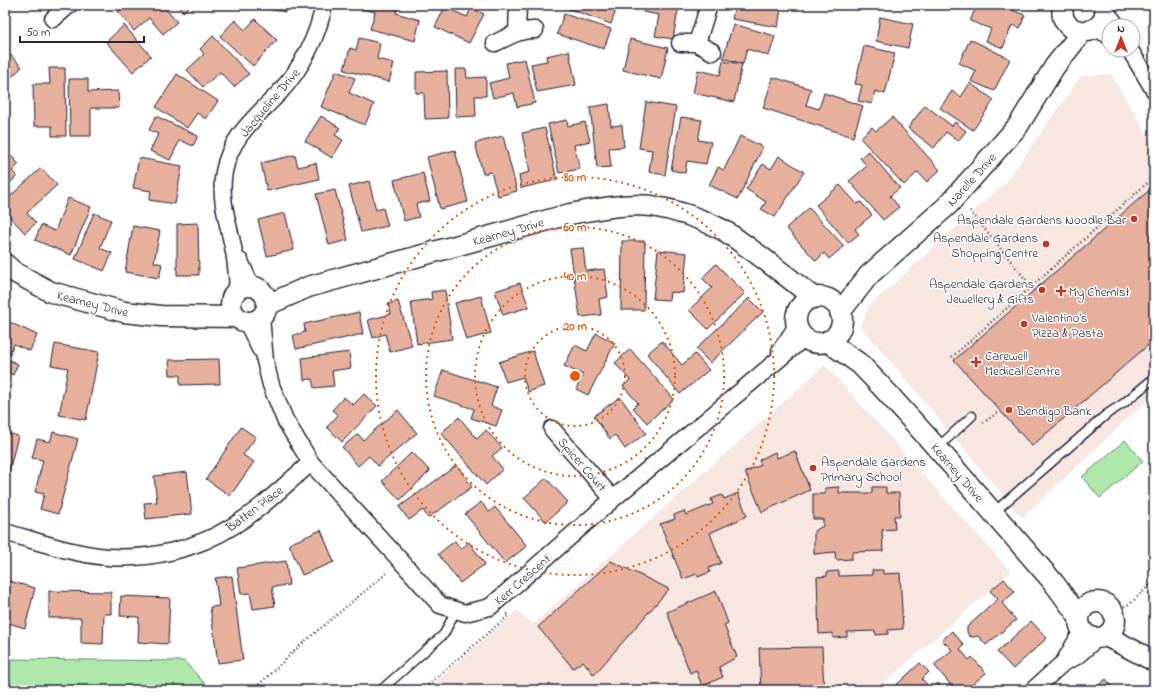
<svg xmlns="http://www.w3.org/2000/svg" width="1159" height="695" font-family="'Indie Flower',sans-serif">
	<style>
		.built { fill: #f8e7e1 }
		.green { fill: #afe8ab; stroke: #688573 }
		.building { fill: #e6b09c; stroke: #22223b }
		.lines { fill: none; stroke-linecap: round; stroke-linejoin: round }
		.service-casing { stroke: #22223b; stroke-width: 11 }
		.minor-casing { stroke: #22223b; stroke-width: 19 }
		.tertiary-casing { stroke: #22223b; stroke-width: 23 }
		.path { stroke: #22223b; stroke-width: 2.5; stroke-dasharray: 1 3; stroke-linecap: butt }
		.service { stroke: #fff; stroke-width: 8 }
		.minor { stroke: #fff; stroke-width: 16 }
		.tertiary { stroke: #fff; stroke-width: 20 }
		.ring { fill: none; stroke: #e8590c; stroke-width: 2; stroke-dasharray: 2 4 }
		.poi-dot { fill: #c8321e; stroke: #fff; stroke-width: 1.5 }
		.labels { text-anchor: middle; stroke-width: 3; stroke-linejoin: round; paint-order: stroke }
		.street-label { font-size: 13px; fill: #22223b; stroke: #fff }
		.poi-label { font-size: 13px; fill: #22223b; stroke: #fff; text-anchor: start }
		.centre { fill: #e8590c; stroke: #fff; stroke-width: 2 }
		.ring-label { font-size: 12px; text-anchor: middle; font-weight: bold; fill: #e8590c; stroke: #fff; stroke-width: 3; stroke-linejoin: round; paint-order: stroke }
	</style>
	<rect width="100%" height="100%" fill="#fff"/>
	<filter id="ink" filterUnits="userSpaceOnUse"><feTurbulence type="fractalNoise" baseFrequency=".025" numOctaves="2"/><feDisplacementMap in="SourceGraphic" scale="8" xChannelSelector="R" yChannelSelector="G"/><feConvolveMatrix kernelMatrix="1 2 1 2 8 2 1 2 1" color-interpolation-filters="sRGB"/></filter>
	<g filter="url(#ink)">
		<path class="built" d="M1111,74L1154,147V394L1022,518L860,325L869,306L1006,182L1081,76Z
			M825,365L1011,572L876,690H426L517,610L533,624Z"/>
		<path class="green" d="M1125,440L1143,461L1100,498L1082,477Z
			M5,659L184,661L211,690H5Z"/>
		<path class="building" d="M127,5H162L177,22L163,34L149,18L134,31L118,12Z
			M178,5H191L183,12Z
			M241,5H287L286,12Z
			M359,5H398L396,13L420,20L415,41L370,29L375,12L358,8Z
			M559,5H618L611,24Z
			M644,5H679L673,39L655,36L659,15L643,12Z
			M735,5H762L781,9L778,27L732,19Z
			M977,5H1008L1013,7L1012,10L1025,15L1020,28L1012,25L1003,48L986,41L991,29L970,21Z
			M445,7L467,17L471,8L484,14L469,43L435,27Z
			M564,14L611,29L604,49L557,34Z
			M880,17L913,24L908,48L876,41Z
			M255,19L277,40L253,66L220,36L235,20L245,30Z
			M733,24L775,36L769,56L747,49L743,64L723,58Z
			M124,25L151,56L133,72L106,42Z
			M213,36L249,74L234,87L220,72L203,87L187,70L204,54L200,49Z
			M359,38L380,43L377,59L394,63L389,82L344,70L350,48L356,50Z
			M630,39L668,48L661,79L623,70Z
			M970,39L1010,59L994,91L971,81L976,71L959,63Z
			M864,46L895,53L885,94L875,91L872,104L858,101L862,85L855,84Z
			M5,49L22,67L5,83Z
			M569,51L576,85L537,92L531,64L547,61L546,56Z
			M525,59L535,103L517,107L514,93L493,98L489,83L509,78L506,63Z
			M723,61L742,64L734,102L693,93L698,70L720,75Z
			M49,68H65L66,136H52V126H34L33,84H50Z
			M455,69H466L467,78L486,77V96H475L476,116L456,117Z
			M336,71L355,78L349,93L374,104L365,125L321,107Z
			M447,71L448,118L425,119L424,93H416V72Z
			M177,74L218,101L206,119L197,113L187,128L156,107Z
			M773,77L811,89L806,105L819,109L824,93L863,106L853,137L763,108Z
			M69,79H88V92L118,91L119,108H91V136H70Z
			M970,83L994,100L973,130L940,108L952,91L961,97Z
			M646,102L676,107L665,175L649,172L652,150L639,148Z
			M609,104L611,126L622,125L624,147L609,148L611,167L597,168L590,107Z
			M925,105L952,126L955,122L966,131L958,141L946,132L934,148L908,128Z
			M156,116L198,136L193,146L180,140L170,160L150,151L158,134L149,130Z
			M321,116L340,128L335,135L343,140L332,158L305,141Z
			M681,117L702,120L698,140L711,142L706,164L687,161L685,173L671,170Z
			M892,117L940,170L927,182L918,172L904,185L860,138L872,127L876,131Z
			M567,120L568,126L585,122L590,141L574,145L580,169L559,173L548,124Z
			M545,128L557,180L521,188L519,175L530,172L522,133Z
			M503,136L517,191L498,196L491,172L483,174L475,143Z
			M740,136L763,147L738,199L709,185L718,167L724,170Z
			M5,150L19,164L12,171L17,176L5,188Z
			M455,150L468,202L440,209L427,157Z
			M868,151L900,188L890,196L899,207L883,220L849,181L867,166L860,158Z
			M295,155L298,167L316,163L319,179L267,191L261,163Z
			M779,156L804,172L775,217L761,209L766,202L746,189L763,164L771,169Z
			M139,158L182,166L175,204L149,200L151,191L133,188Z
			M41,168L57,185L27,213L36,223L25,233L5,212V201Z
			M423,173L430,201L416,204L419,217L404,221L394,180Z
			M369,181L376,210L383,208L388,226L361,232L349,186Z
			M840,185L857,204L861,202L872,215L855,229L859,234L848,243L816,205Z
			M1154,186V340L1032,446L954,360Z
			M335,190L348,240L329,245L316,194Z
			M68,198L91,207L71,255L35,240L41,225L55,231Z
			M809,208L844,246L829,259L824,253L816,261L786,228Z
			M94,213L111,220L100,248L112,253L104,271L75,259Z
			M285,213L294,250L267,256L258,220Z
			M198,223L199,275H177V224Z
			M133,226L160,231L154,262L162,264L159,278L125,272Z
			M622,241H645L644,310H621Z
			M583,248L586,271L604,269L608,297L599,299L601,315L580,317L570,249Z
			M658,250L687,253L683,293L670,292L669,300L653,299Z
			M716,264L745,293L708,329L689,310L712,288L702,278Z
			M520,283L529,307L503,315L495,291Z
			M445,290L452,339L417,344L411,302L432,299L431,292Z
			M481,296L491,333L466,340L455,303Z
			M749,298L763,312L710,363L696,349Z
			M398,301L412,346L390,352L385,334L373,338L368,320L391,314L388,304Z
			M359,312L363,334L296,349L293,335L305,332L304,324Z
			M5,320L37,335L30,351L14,344L7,359L18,364L13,375L5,371Z
			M596,333L615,343L588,395L576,389L583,375L564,366L575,345L587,351Z
			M662,341L682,365L695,354L709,370L680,394L647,354Z
			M55,344L99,352L86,420L59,415L68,368L51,365Z
			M630,349L674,399L647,423L633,408L638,403L623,386L630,380L615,363Z
			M533,351L544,386L528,392L523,377L506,382L499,362Z
			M349,352L351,368L332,371L334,386L314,388L312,379L304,380L302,358Z
			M219,359L220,384L180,385V375H170L169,360Z
			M443,370L497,387L491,406L502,410L496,426L471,418L474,409L434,396Z
			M364,394L377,406L342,442L327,427L338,415L332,410L344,397L353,405Z
			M620,397L646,433L625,449L615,435L610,439L594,416Z
			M398,410L417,433L378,466L369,456L358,466L342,447L358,434L363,440Z
			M459,417L477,439L486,430L502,448L492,456L503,469L486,485L441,433Z
			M241,427L256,437L243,455L254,462L230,496L206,479Z
			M5,432L18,436L5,487Z
			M53,432L78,439L58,514L40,509L44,494L35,492L43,460L32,458L37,439L50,442Z
			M795,451L810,490L762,512L745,472L761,465L759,460L775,452L777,458Z
			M412,452L430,471L400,500L382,481Z
			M457,465L472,487L428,518L423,510L409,520L399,507Z
			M187,472L192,514L146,519L144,503L157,502L154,476Z
			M546,478L568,502L546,522L524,498Z
			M839,487V493H872V487H886V493H899L900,516H894L895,529L882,530L883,551L852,552V559L836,560L835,552L814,554V531L823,526V519H813V494H825V488Z
			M738,493L747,516L710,533L721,563L709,568L710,572L698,577L697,574L683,579L660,524L675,519L674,515L684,511L686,515L713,504L711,499L722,495L724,499Z
			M481,502L489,512L495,507L527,546L505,563L465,514Z
			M321,530L334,562L302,575L289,544Z
			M455,541L461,549L469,542L485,564L460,583L438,554Z
			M286,561L289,585L272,587L275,606L253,609L250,593L241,594L237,568Z
			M611,561L669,589L594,675L583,661L573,668L538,627Z
			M872,570H883V574L900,573L903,629L888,630V634L876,635L875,631L847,632V637L833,638V633L819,634L817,577L827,576V572L839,571V576L872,575Z
			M232,576L243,660L218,663L210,607L219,606L215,578Z
			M1004,579L1015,592L1002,603L1016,620L986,645L978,636L973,637L969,636L967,632V627L998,599L990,591Z
			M5,580L35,588L25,628L5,622Z
			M49,591L111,592V614H104L103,644L81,643V618H49Z
			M716,591L728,623L724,625L737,657L719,667L723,677L702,686L696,670L690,673L667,612Z
			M121,596L170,598L168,644L138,642L139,617L120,616Z
			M1031,621L1047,638L1013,669L997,652Z
			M952,631L964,645L960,649L969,660L972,657L986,673L973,684L976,690H955L934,665L952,650L942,640Z
			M822,647L824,690H761L759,648Z
			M920,663L929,672L922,679L931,689L938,683L945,690H896L893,688Z
			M1106,679L1115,690H1093Z"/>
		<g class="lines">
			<g class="service-casing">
				<path id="service" d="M937,448L972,416
					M993,513L1107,414L1124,403L1154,378
					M381,690L444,634L456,610"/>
			</g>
			<g class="minor-casing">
				<path id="minor" d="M1105,10L1117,26
					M53,19L69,5
					M1096,28L1109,36
					M517,33L518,5
					M495,43C508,37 521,29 535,30
					M680,43H696L713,52
					M697,43L709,5
					M1130,50L1154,90
					M240,261L251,286
					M238,289C237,275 236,260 233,247C228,222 219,197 224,172C230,137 256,117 279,93C302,68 317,38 324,5
					M261,317L265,361L271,385L285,420L311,463L400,560L440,605L465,613L490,607L613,499L805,337
					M247,322L260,349
					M780,351L797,326
					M552,429L613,499
					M5,532C39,542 73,554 108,557C150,560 197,549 233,526C262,509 285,484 311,463
					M1064,662L1082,631
					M1033,690L1063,663L1077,656L1097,638"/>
			</g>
			<g class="tertiary-casing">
				<path id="tertiary" d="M1063,5C1056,39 1110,41 1105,5
					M5,264L14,272L51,292L124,312L161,316L237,317
					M231 304a18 18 0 1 1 36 0a18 18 0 1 1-36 0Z
					M796 320a23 23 0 1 1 46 0a23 23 0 1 1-46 0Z
					M267,305L308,287L570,214C597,209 625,203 652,206C675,210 700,218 721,229C731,234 740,242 749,248C771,264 793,281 814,298
					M840,312L869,275L948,205L1018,126L1055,66L1082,32
					M827,341L860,364L882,387L937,448L1054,583L1079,617
					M1079 620a18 18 0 1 1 36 0a18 18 0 1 1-36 0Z
					M1106,636L1154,661"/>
			</g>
			<path class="path" d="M970,211L1031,286L1033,291
				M952,357L1154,177
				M983,423L997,413
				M1113,611L1131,603L1154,581
				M253,690L305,641L388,572
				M422,690L509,615L506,613"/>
			<use href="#service" class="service"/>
			<use href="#minor" class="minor"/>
			<use href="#tertiary" class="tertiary"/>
		</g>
	</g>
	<g class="ring">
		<circle cx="575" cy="376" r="50"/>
		<circle cx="575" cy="376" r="100"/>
		<circle cx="575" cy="376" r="149"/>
		<circle cx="575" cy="376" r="199"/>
	</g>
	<g class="poi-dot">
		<circle cx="1134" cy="219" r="4"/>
		<circle cx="1046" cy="244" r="4"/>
		<circle cx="1042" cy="290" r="4"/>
		<path d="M1059 285h4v4h4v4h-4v4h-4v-4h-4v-4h4z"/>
		<circle cx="1024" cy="324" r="4"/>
		<path d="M974 356h4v4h4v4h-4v4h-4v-4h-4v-4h4z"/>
		<circle cx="1009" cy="410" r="4"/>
		<circle cx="813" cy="468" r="4"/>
	</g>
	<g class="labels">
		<g class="street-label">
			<text transform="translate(269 102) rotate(-50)" y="5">Jacqueline Drive</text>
			<text transform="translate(971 179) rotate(-48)" y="5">Narelle Drive</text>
			<text transform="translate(508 231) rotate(-16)" y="5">Kearney Drive</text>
			<text transform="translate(93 303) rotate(14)" y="5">Kearney Drive</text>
			<text transform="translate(583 464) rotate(49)" y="5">Spicer Court</text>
			<text transform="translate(958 472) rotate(49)" y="5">Kearney Drive</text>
			<text transform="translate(254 508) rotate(-37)" y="5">Batten Place</text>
			<text transform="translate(522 579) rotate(-41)" y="5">Kerr Crescent</text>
		</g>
		<g class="poi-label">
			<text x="1126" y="224" text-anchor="end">Aspendale Gardens Noodle Bar</text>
			<text x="1038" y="242" text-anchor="end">Aspendale Gardens<tspan x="1038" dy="15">Shopping Centre</tspan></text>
			<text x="1034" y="288" text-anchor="end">Aspendale Gardens<tspan x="1034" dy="15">Jewellery &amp; Gifts</tspan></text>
			<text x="1069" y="296">My Chemist</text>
			<text x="1032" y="322">Valentino's<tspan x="1032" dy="15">Pizza &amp; Pasta</tspan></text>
			<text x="985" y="360">Carewell<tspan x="985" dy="15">Medical Centre</tspan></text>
			<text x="1017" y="415">Bendigo Bank</text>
			<text x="821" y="466">Aspendale Gardens<tspan x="821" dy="15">Primary School</tspan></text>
		</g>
	</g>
	<circle cx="575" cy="376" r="6" class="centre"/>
	<g class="ring-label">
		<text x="575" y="181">80 m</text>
		<text x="575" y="231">60 m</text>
		<text x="575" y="280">40 m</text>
		<text x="575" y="330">20 m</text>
	</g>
	<rect width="1159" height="695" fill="none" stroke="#fff" stroke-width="20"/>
	<rect x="10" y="10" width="1139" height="675" fill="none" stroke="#22223b" stroke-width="1.5" filter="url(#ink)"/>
	<g transform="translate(1121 38)"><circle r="19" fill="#ffffff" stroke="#a7a7b1"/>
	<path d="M0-3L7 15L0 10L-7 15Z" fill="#c8321e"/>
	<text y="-6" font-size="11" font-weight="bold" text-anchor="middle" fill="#22223b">N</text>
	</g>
	<path d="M20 36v6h124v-6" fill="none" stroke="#22223b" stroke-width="2"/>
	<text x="26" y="36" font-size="12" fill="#22223b" stroke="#ffffff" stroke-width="3" paint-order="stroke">50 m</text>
</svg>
